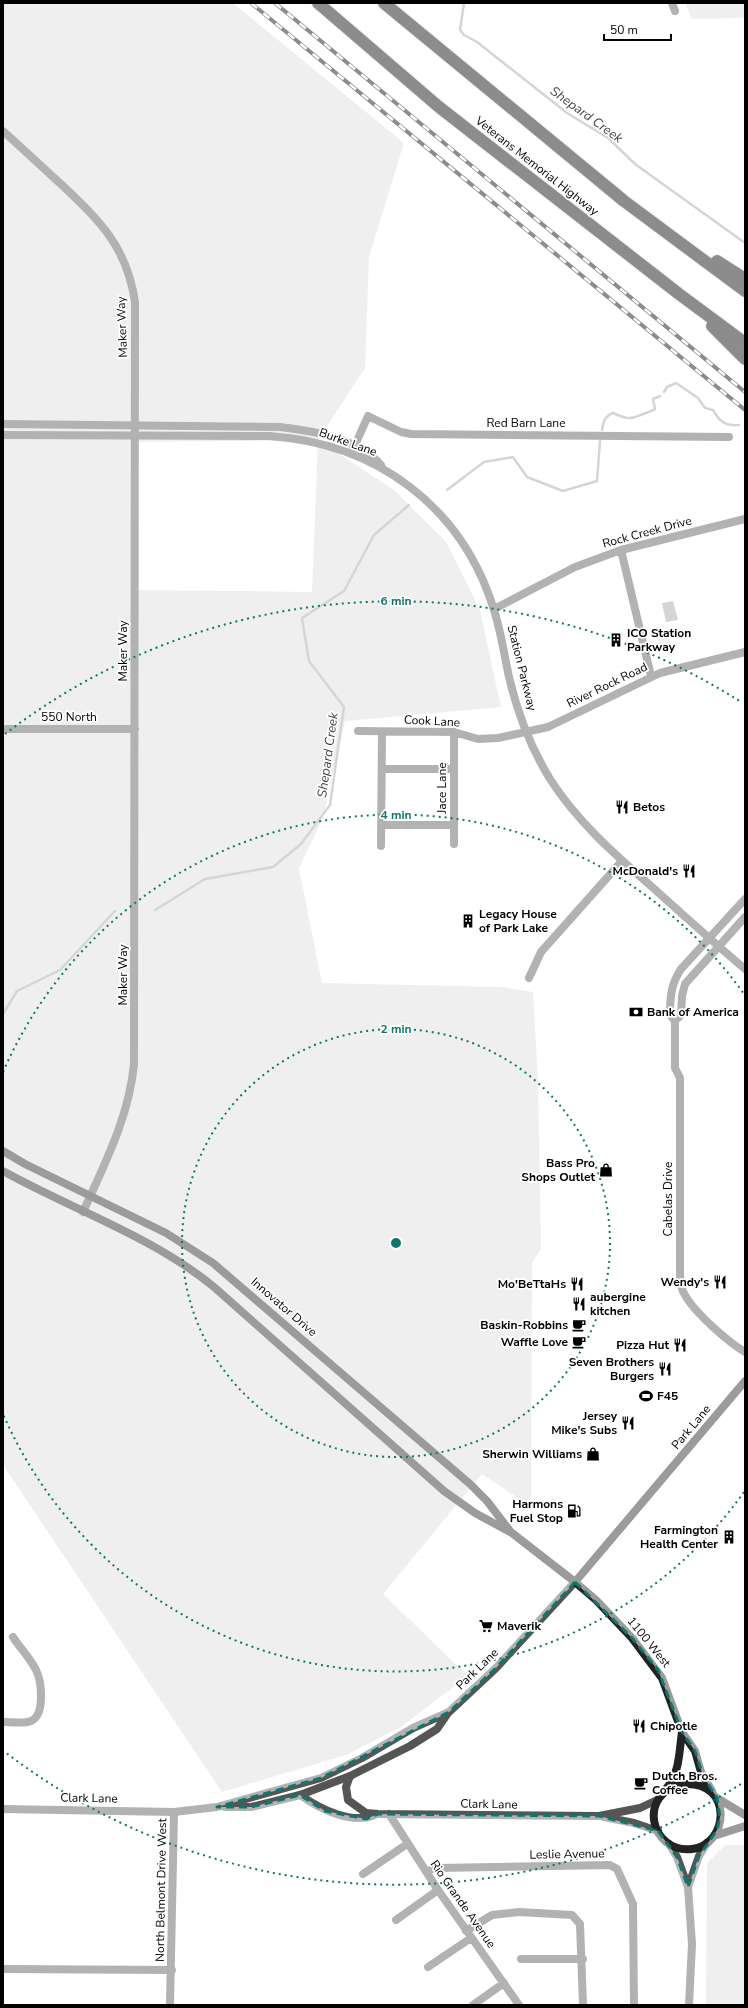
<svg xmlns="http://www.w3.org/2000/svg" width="748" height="2008" font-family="'Nunito Sans',sans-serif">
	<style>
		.green { fill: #dcdcdc; fill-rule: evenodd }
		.water { fill: #a3a3a3 }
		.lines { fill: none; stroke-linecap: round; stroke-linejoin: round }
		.stream { stroke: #a3a3a3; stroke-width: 2.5 }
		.motorway-casing { stroke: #dbdbdb; stroke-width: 14 }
		.minor { stroke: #555; stroke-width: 8 }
		.tertiary { stroke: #555; stroke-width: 8 }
		.secondary { stroke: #222; stroke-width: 8 }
		.motorway { stroke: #000; stroke-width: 12 }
		.rail-casing { stroke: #000; stroke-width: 4 }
		.rail { stroke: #fff; stroke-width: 2.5; stroke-dasharray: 8; stroke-linecap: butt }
		.marked { fill: none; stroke: #0f766e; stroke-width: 3; stroke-dasharray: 8 5; stroke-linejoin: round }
		.ring { fill: none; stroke: #0f766e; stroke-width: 2; stroke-dasharray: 2 4 }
		.labels { text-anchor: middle; stroke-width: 3.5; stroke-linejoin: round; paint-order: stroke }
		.street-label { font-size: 12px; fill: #000; stroke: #fff }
		.poi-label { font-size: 12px; font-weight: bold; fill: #000; stroke: #fff; text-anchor: end }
		.water-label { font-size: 13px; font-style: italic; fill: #444; stroke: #fff }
		.centre { fill: #0f766e; stroke: #fff; stroke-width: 2 }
		.ring-label { font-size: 12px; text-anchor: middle; font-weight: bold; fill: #0f766e; stroke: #fff; stroke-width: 3.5; stroke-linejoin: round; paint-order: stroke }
	</style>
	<rect width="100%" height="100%" fill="#fff"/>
	<path class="green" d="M3,3H233L404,143L369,257L365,368L318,440L394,490L446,542L480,610L501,707L345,721L323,818L299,868L322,983L500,987L533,992L538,1081L541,1249L532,1263L531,1507L482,1474L383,1594L468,1676L401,1727L346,1755L222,1792L3,1465ZM318,440L312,592L139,590L136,442Z
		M685,3H745V18L692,19Z
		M658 641a6 6 0 1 1 12 0a6 6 0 1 1-12 0Z
		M725,1845H745V2005H706L707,1863Z"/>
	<path class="water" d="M673,601L678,620L666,622L662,603Z"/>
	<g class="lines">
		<path class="stream" d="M464,3L460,30L464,35L477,42L567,113L608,138L635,164L745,243
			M664,392L667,387L676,383L698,398L705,408L713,410C720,422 725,426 739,425
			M602,430C603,422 605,416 613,413C626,419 630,420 643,414C647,412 651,412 655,409L653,399L660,396
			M447,490L484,462L513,457L527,477L563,491L597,481L600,441
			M155,910L205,879L273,867L301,844L330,805L344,707L309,661L302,618L344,591L374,535L409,505
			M3,1014L17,991L60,970L115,911"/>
		<g class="motorway-casing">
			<path id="motorway" d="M318,3L439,107L679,294L745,343
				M384,3L624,201L745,291
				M717,261L745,279
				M712,326L745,359"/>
		</g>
		<path class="minor" d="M672,3L675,11
			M3,131C23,149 42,167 62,185C100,221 127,247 135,302L134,1064C129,1117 105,1163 83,1212
			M352,452L368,416L401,432L411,434L729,437
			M621,550L651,676
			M494,609L575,567L621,550L745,519
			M3,729H135
			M358,731L454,732L478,739L498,738L548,727L660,673L745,652
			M454,732V844
			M382,769H454
			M381,825H454
			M381,846L382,732
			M745,899L681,969C671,984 670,997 670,1015L675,1021V1068L680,1078V1274C680,1282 681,1289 685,1295C694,1312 728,1342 745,1352
			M529,978L541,952L622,861
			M675,1021L681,1015L682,996L685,984L745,917
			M3,1722C11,1722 24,1724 31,1721C45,1715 42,1682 36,1670C30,1658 20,1648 13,1637
			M350,1776L346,1787L348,1800L366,1813L378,1814L599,1816L640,1808L657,1800
			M300,1795C320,1809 353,1826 377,1814
			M389,1814L438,1890L519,2005
			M604,1817L634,1823L658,1831
			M426,1871L437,1868L610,1865L617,1869L633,1904L634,2005
			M363,1874L407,1844
			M396,1920L438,1890
			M466,1931L492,1915L519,1912L572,1915L580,1924L583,2005
			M521,1959H583
			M428,1967L471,1938
			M3,1969L172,1970
			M170,2005L174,1812
			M473,2005L504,1983"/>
		<path class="tertiary" d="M3,424L280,427C314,431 357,438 381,465
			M3,435L269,436C376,443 462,506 494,610C501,632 504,654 509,677C517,711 531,748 550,779C577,821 613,853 651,886C682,914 713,942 745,969
			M225,1807H251L300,1795L350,1776L410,1746L437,1729L448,1713
			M3,1809L174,1812L217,1807L321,1778L362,1758L413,1728L449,1712L496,1668L575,1582
			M669,1844L677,1857L688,1887L692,1944L689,2005
			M688,1887L699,1856L707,1843"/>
		<path class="secondary" d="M3,1151L25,1164L166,1233L213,1263L470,1484L487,1501L510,1531
			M3,1171C73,1210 152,1236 214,1287L444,1491L475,1513L512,1533L575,1582L596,1600L632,1638L662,1678L682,1732L695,1751L701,1772L712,1791
			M575,1582L745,1381
			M684,1784C734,1781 729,1845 692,1849C650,1854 636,1792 684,1784Z
			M666,1789C680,1773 679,1752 682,1732
			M717,1798L745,1815
			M714,1836L745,1826"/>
		<use href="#motorway" class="motorway"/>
		<g class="rail-casing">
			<path id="rail" d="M251,3L745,410
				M275,3L745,392"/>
		</g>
		<use href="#rail" class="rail"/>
	</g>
	<path d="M0 0H748V2008H0ZM575,1582L632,1638L658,1670L682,1732L695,1751L703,1776L717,1798L720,1817L717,1830L699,1856L688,1887L677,1857L658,1831L599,1816L378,1814L366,1819L325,1811L300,1795L251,1807H217L321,1778L449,1712L496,1668Z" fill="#fff" fill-opacity=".55" fill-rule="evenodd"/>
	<path class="marked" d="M575,1582L632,1638L658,1670L682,1732L695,1751L703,1776L717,1798L720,1817L717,1830L699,1856L688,1887L677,1857L658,1831L599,1816L378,1814L366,1819L325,1811L300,1795L251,1807H217L321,1778L449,1712L496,1668Z"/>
	<g class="ring">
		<circle cx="396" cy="1243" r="214"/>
		<path d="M744 1492A428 428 0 0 1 3 1414M3 1072A428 428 0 0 1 744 994"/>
		<path d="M741 1784A642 642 0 0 1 5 1752M5 734A642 642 0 0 1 741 702"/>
	</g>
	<defs>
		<g id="building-bare" transform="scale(1.08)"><path d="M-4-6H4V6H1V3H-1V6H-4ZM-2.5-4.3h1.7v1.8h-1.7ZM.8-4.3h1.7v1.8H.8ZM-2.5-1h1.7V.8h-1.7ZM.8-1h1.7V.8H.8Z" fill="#000" stroke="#fff" stroke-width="2.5" paint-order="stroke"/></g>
		<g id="restaurant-bare" transform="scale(1.08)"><path d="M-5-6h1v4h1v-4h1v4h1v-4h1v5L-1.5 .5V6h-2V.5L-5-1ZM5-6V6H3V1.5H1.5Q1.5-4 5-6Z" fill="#000" stroke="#fff" stroke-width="2.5" paint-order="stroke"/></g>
		<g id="bank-bare" transform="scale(1.08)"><path d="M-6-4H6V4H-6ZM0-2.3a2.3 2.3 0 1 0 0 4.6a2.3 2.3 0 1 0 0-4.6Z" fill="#000" stroke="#fff" stroke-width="2.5" paint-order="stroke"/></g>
		<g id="shop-bare" transform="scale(1.08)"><path d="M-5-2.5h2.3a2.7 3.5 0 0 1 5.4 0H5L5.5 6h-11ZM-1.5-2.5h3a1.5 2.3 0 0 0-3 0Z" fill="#000" stroke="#fff" stroke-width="2.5" paint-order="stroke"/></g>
		<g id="cafe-bare" transform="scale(1.08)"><path d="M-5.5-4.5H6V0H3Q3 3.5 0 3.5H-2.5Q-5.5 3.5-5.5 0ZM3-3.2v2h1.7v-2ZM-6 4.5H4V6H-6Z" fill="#000" stroke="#fff" stroke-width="2.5" paint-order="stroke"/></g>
		<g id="stadium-bare" transform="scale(1.08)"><path d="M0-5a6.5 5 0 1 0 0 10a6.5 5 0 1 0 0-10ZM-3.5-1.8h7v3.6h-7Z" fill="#000" stroke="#fff" stroke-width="2.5" paint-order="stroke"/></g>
		<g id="fuel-bare" transform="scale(1.08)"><path d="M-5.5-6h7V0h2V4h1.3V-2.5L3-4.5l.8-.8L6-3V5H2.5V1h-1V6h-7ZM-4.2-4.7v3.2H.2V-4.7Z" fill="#000" stroke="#fff" stroke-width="2.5" paint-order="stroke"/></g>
		<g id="supermarket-bare" transform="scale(1.08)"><path d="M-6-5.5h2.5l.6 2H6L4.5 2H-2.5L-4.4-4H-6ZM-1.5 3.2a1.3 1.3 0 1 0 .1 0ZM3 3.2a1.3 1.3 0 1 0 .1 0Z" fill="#000" stroke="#fff" stroke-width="2.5" paint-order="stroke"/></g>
	</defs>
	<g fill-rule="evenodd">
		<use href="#building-bare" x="616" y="640"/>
		<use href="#restaurant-bare" x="622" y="807"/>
		<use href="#restaurant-bare" x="689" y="871"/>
		<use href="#building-bare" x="468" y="921"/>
		<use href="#bank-bare" x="636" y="1012"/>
		<use href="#shop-bare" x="606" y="1170"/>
		<use href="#restaurant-bare" x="720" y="1282"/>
		<use href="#restaurant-bare" x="577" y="1284"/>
		<use href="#restaurant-bare" x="579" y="1304"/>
		<use href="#cafe-bare" x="579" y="1325"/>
		<use href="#cafe-bare" x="579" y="1342"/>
		<use href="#restaurant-bare" x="680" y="1345"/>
		<use href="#restaurant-bare" x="665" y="1369"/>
		<use href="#stadium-bare" x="646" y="1396"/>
		<use href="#restaurant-bare" x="628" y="1423"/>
		<use href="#shop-bare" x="593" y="1454"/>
		<use href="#fuel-bare" x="574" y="1511"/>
		<use href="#building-bare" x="729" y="1537"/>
		<use href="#supermarket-bare" x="486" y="1626"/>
		<use href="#restaurant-bare" x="639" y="1726"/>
		<use href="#cafe-bare" x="641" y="1783"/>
	</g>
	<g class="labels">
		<g class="street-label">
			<text transform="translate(537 166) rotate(38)" y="4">Veterans Memorial Highway</text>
			<text transform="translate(122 327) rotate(-92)" y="4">Maker Way</text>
			<text x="526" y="427">Red Barn Lane</text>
			<text transform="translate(348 442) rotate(20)" y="4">Burke Lane</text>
			<text transform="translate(647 532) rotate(-15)" y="4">Rock Creek Drive</text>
			<text transform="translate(123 651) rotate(-90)" y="4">Maker Way</text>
			<text transform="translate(522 668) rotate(76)" y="4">Station Parkway</text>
			<text transform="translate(607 685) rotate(-26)" y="4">River Rock Road</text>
			<text x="69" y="721">550 North</text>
			<text transform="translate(432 721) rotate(3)" y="4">Cook Lane</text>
			<text transform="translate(442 788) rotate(-90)" y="4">Jace Lane</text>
			<text transform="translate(123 975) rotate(-90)" y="4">Maker Way</text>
			<text transform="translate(668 1199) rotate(-90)" y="4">Cabelas Drive</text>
			<text transform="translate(284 1307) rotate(41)" y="4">Innovator Drive</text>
			<text transform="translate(691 1427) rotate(-50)" y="4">Park Lane</text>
			<text transform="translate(649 1642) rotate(51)" y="4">1100 West</text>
			<text transform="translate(477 1669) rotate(-44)" y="4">Park Lane</text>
			<text transform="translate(89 1798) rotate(1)" y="4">Clark Lane</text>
			<text transform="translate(489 1804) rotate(1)" y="4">Clark Lane</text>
			<text transform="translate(567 1854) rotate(-1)" y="4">Leslie Avenue</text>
			<text transform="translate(161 1890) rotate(-89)" y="4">North Belmont Drive West</text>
			<text transform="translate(463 1904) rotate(55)" y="4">Rio Grande Avenue</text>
		</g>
		<g class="poi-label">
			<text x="627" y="637" text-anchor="start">ICO Station<tspan x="627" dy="14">Parkway</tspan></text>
			<text x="633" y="811" text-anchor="start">Betos</text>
			<text x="678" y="875">McDonald's</text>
			<text x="479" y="918" text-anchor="start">Legacy House<tspan x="479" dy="14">of Park Lake</tspan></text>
			<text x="647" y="1016" text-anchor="start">Bank of America</text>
			<text x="595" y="1167">Bass Pro<tspan x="595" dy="14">Shops Outlet</tspan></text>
			<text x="709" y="1286">Wendy's</text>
			<text x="566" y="1288">Mo'BeTtaHs</text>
			<text x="590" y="1301" text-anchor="start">aubergine<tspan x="590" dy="14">kitchen</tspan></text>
			<text x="568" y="1329">Baskin-Robbins</text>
			<text x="568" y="1346">Waffle Love</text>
			<text x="669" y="1349">Pizza Hut</text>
			<text x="654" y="1366">Seven Brothers<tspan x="654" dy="14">Burgers</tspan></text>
			<text x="657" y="1400" text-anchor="start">F45</text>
			<text x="617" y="1420">Jersey<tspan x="617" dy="14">Mike's Subs</tspan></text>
			<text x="582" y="1458">Sherwin Williams</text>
			<text x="563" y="1508">Harmons<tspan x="563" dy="14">Fuel Stop</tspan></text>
			<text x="718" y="1534">Farmington<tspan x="718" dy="14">Health Center</tspan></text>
			<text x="497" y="1630" text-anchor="start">Maverik</text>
			<text x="650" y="1730" text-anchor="start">Chipotle</text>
			<text x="652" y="1780" text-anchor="start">Dutch Bros.<tspan x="652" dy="14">Coffee</tspan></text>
		</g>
		<g class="water-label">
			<text transform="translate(587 114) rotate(36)" y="5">Shepard Creek</text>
			<text transform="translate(327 755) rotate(-82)" y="5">Shepard Creek</text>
		</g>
	</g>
	<circle cx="396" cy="1243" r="6" class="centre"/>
	<g class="ring-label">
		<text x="396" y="605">6 min</text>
		<text x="396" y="819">4 min</text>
		<text x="396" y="1033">2 min</text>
	</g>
	<rect width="748" height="2008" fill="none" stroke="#000000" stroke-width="8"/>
	<path d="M604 34v6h67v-6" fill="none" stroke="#000000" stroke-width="2"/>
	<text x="610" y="34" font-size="12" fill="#000000" stroke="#ffffff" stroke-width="3" paint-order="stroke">50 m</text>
</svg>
